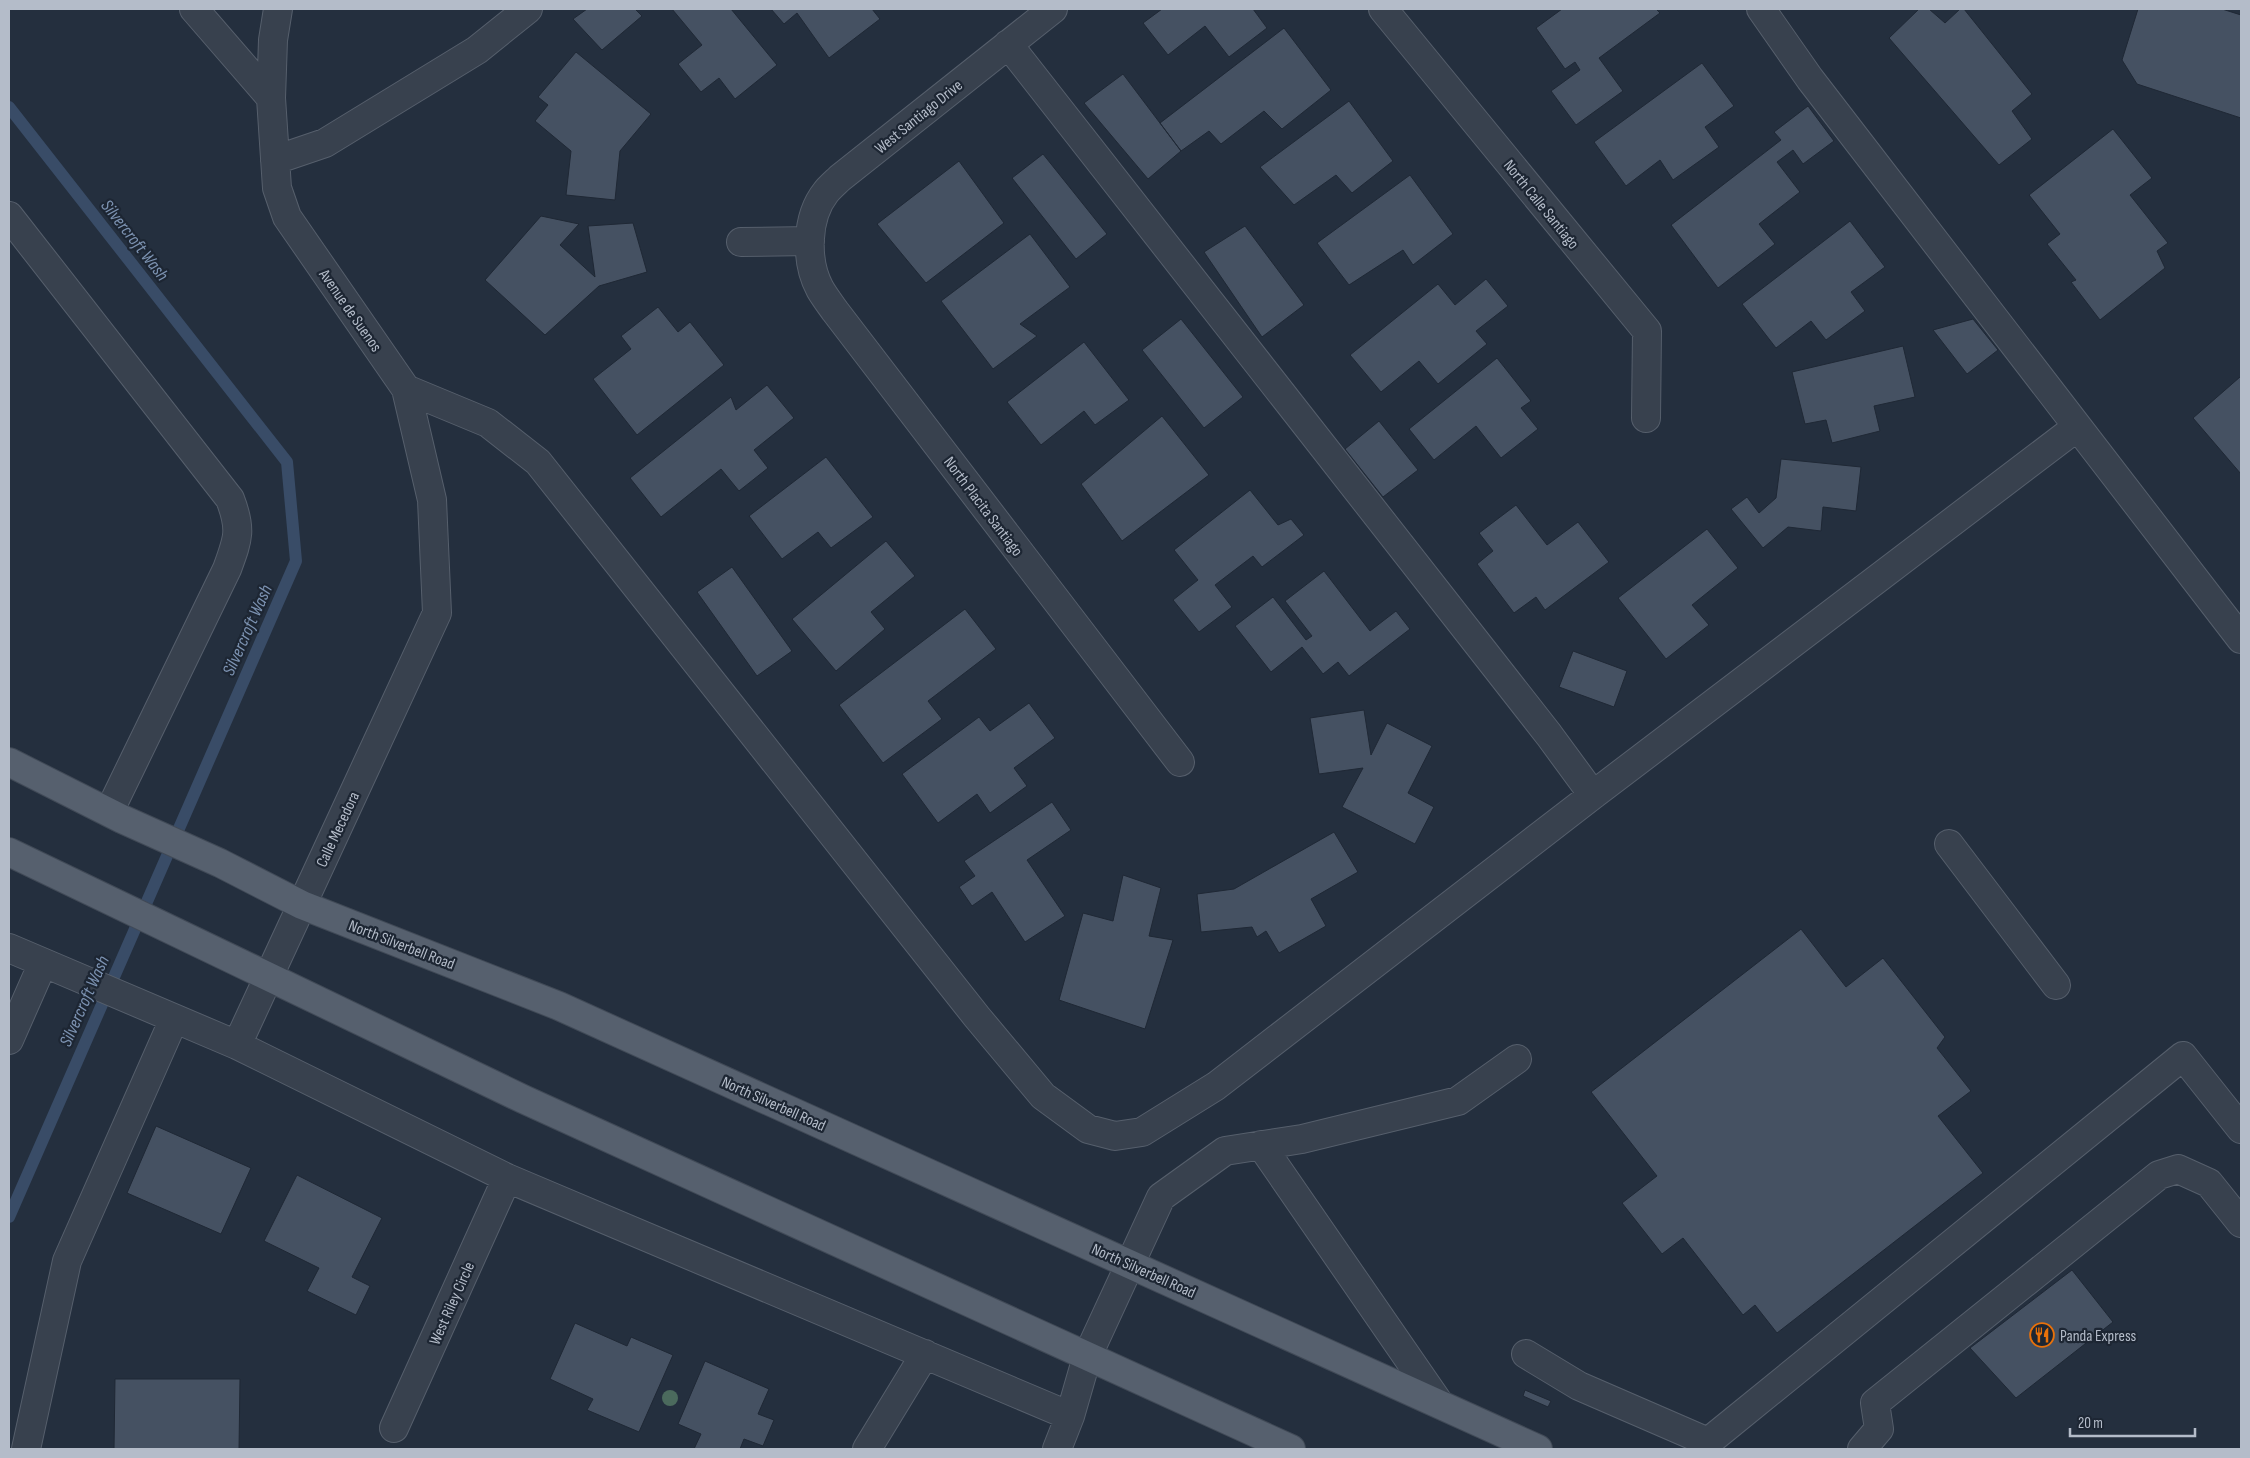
<svg xmlns="http://www.w3.org/2000/svg" width="2250" height="1458" font-family="'Sofia Sans Condensed',sans-serif">
	<style>
		.lines { fill: none; stroke-linecap: round; stroke-linejoin: round }
		.stream { stroke: #394c67; stroke-width: 12 }
		.building { fill: #455162; stroke: #1f2835 }
		.minor-casing { stroke: #565f6c; stroke-width: 30 }
		.major-casing { stroke: #414a57; stroke-width: 30 }
		.minor { stroke: #38414e; stroke-width: 28 }
		.major { stroke: #56606e; stroke-width: 28 }
		.tree { fill: #4b6a5d }
		.labels { text-anchor: middle; stroke-width: 4.5; stroke-linejoin: round; paint-order: stroke }
		.street-label { font-size: 16px; fill: #b4bcc9; stroke: #1d2633 }
		.poi-label { font-size: 16px; fill: #b4bcc9; stroke: #1d2633; text-anchor: start }
		.water-label { font-size: 18px; font-style: italic; fill: #7c92b1; stroke: #1d2633 }
	</style>
	<rect width="100%" height="100%" fill="#242f3e"/>
	<g class="lines">
		<path class="stream" d="M9,107L287,462L296,561L9,1217"/>
	</g>
	<path class="building" d="M587,9H635L642,16L602,50L573,19Z
		M672,9H731L777,65L735,99L719,78L701,92L678,64L702,45Z
		M771,9H872L880,19L829,58L797,13L784,24Z
		M1162,9H1253L1267,28L1229,57L1205,26L1168,55L1143,23Z
		M1562,9H1656L1660,13L1599,58L1623,91L1576,125L1551,91L1580,70L1575,62L1565,69L1536,28Z
		M1919,9H1929L1945,23L1960,9H1964L2032,94L2012,111L2032,139L1999,165L1889,38Z
		M2138,9H2222L2241,15V118L2137,84L2122,60Z
		M1284,28L1331,90L1282,129L1264,111L1221,144L1209,131L1181,151L1160,123Z
		M576,52L651,114L620,151L615,200L566,195L571,151L535,121L548,105L538,97Z
		M1702,63L1734,106L1705,127L1719,147L1673,180L1660,160L1626,186L1594,142Z
		M1123,74L1181,151L1148,179L1084,103Z
		M1349,101L1393,161L1352,193L1336,175L1294,205L1260,167Z
		M1808,106L1834,141L1803,164L1793,150L1777,162L1800,192L1759,224L1775,244L1718,288L1671,225L1781,140L1774,132Z
		M2113,129L2152,178L2130,195L2168,243L2157,251L2165,268L2100,320L2071,282L2076,280L2047,244L2060,234L2029,195Z
		M1043,154L1107,234L1076,259L1012,178Z
		M959,161L1004,223L926,283L877,224Z
		M1410,175L1453,234L1413,265L1403,250L1349,285L1317,243Z
		M541,216L579,224L560,245L595,277L588,226L633,223L647,272L599,286L545,335L485,280Z
		M1850,221L1885,267L1851,292L1865,311L1826,340L1811,321L1776,348L1742,304Z
		M1245,226L1304,305L1262,337L1204,252Z
		M1030,234L1070,287L1020,324L1037,336L993,369L941,301Z
		M1486,279L1508,306L1476,331L1487,344L1438,384L1419,361L1381,392L1350,355L1438,284L1455,305Z
		M658,307L678,332L690,322L724,365L637,435L593,379L631,349L621,336Z
		M1181,319L1243,397L1204,428L1142,350Z
		M1973,319L1998,350L1967,374L1933,330Z
		M1084,342L1129,400L1095,425L1084,411L1041,445L1007,402Z
		M1903,346L1915,397L1874,406L1880,431L1832,443L1826,420L1805,424L1792,372Z
		M1497,358L1531,401L1521,408L1538,429L1501,458L1476,426L1434,460L1409,429Z
		M2240,377L2241,378V474L2193,418Z
		M767,385L794,418L754,450L768,468L739,491L721,469L661,517L630,478L731,397L736,410Z
		M1162,416L1209,475L1122,541L1081,484Z
		M1379,421L1418,470L1383,497L1345,449Z
		M826,457L873,517L831,548L818,532L782,559L749,516Z
		M1781,459L1861,467L1856,511L1823,507L1821,531L1788,527L1763,548L1731,509L1747,497L1759,513L1776,498Z
		M1250,490L1278,525L1291,519L1304,535L1262,567L1253,556L1215,585L1232,607L1199,632L1173,600L1198,580L1174,550Z
		M1516,505L1547,545L1578,522L1609,562L1545,610L1536,597L1514,613L1477,564L1493,551L1479,533Z
		M1707,529L1738,568L1692,605L1709,625L1666,659L1618,598Z
		M886,541L915,576L871,612L885,629L836,671L792,619Z
		M732,567L792,651L757,676L697,592Z
		M1324,571L1370,631L1396,611L1410,629L1349,676L1338,662L1323,674L1302,647L1271,672L1235,626L1273,597L1306,640L1312,636L1285,601Z
		M965,609L996,649L928,701L942,719L883,763L839,705Z
		M1573,651L1627,671L1614,707L1559,687Z
		M1029,703L1055,738L1014,768L1027,786L990,813L977,794L938,823L902,774L979,717L990,731Z
		M1364,710L1371,755L1387,723L1432,746L1408,793L1434,807L1415,844L1342,807L1363,768L1319,774L1310,718Z
		M1052,802L1071,830L1027,860L1065,916L1025,942L992,892L972,906L959,887L975,876L964,861Z
		M1334,832L1358,872L1311,899L1326,926L1279,953L1266,931L1257,937L1252,927L1201,932L1197,894L1234,889Z
		M1123,875L1161,888L1149,936L1173,940L1145,1029L1059,1000L1083,913L1113,921Z
		M1801,929L1846,987L1883,958L1945,1037L1937,1048L1971,1091L1938,1116L1983,1173L1777,1333L1755,1305L1743,1315L1683,1238L1662,1254L1622,1203L1657,1176L1591,1092Z
		M156,1126L251,1168L221,1234L127,1193Z
		M297,1175L382,1218L352,1277L370,1286L356,1315L307,1291L319,1268L264,1241Z
		M2072,1270L2113,1322L2016,1398L1970,1348Z
		M575,1323L627,1346L631,1337L673,1355L639,1432L587,1410L593,1399L550,1379Z
		M705,1361L769,1389L758,1414L774,1420L763,1446L744,1439L740,1449H694L701,1434L678,1424Z
		M115,1379H240L239,1449H114Z
		M1525,1390L1551,1401L1548,1407L1523,1396Z"/>
	<g class="lines">
		<g class="minor-casing">
			<path id="minor" d="M194,9L271,98
				M1053,9L840,178C836,182 830,187 826,192C806,217 805,261 820,289C824,296 830,304 835,311L1180,762
				M1383,9L1647,331L1646,418
				M1761,9L1810,79L2241,639
				M1008,44L1549,735L1593,795
				M275,160L325,143L477,50L528,9
				M9,216L230,499C242,530 238,539 227,569L109,812
				M741,242L810,241
				M406,389L488,423L538,462L977,1017L1043,1096L1088,1129L1115,1136L1142,1132L1216,1086L1593,795L2077,427
				M1949,844L2056,985
				M9,948L237,1045L507,1178L1070,1416
				M9,1040L43,963
				M237,1045L437,613L432,500L406,389L287,217L277,188L271,98L273,40L278,9
				M1261,1145L1439,1403
				M1526,1354L1579,1386L1708,1442
				M394,1428L507,1178
				M26,1449L67,1261L174,1019
				M867,1449L925,1354
				M1057,1449L1070,1416L1087,1357L1161,1197L1225,1151L1302,1139L1458,1101L1517,1059
				M1704,1449L1708,1442L2183,1056L2241,1129
				M1862,1449L1879,1429L1875,1403L2159,1175L2178,1169L2209,1183L2241,1223"/>
		</g>
		<g class="major-casing">
			<path id="major" d="M9,762L122,819L220,863L302,905L559,1006L1538,1449
				M9,852L523,1099L1291,1449"/>
		</g>
		<use href="#minor" class="minor"/>
		<use href="#major" class="major"/>
	</g>
	<circle class="tree" cx="670" cy="1398" r="8"/>
	<defs>
		<g id="restaurant-ring" transform="scale(1.25)"><circle r="9.5" fill="#1d2633" stroke="#e8710a" stroke-width="1.5"/><path d="M-5-6h1v4h1v-4h1v4h1v-4h1v5L-1.5 .5V6h-2V.5L-5-1ZM5-6V6H3V1.5H1.5Q1.5-4 5-6Z" fill="#e8710a"/></g>
	</defs>
	<g fill-rule="evenodd">
		<use href="#restaurant-ring" x="2042" y="1335"/>
	</g>
	<g class="labels">
		<g class="street-label">
			<text transform="translate(918 116) rotate(-39)" y="6">West Santiago Drive</text>
			<text transform="translate(1542 204) rotate(51)" y="6">North Calle Santiago</text>
			<text transform="translate(351 310) rotate(55)" y="6">Avenue de Suenos</text>
			<text transform="translate(984 506) rotate(53)" y="6">North Placita Santiago</text>
			<text transform="translate(337 829) rotate(-65)" y="6">Calle Mecedora</text>
			<text transform="translate(402 944) rotate(21)" y="6">North Silverbell Road</text>
			<text transform="translate(774 1103) rotate(24)" y="6">North Silverbell Road</text>
			<text transform="translate(1144 1270) rotate(24)" y="6">North Silverbell Road</text>
			<text transform="translate(451 1303) rotate(-66)" y="6">West Riley Circle</text>
		</g>
		<g class="poi-label">
			<text x="2060" y="1341">Panda Express</text>
		</g>
		<g class="water-label">
			<text transform="translate(135 240) rotate(52)" y="6">Silvercroft Wash</text>
			<text transform="translate(247 630) rotate(-66)" y="6">Silvercroft Wash</text>
			<text transform="translate(84 1001) rotate(-66)" y="6">Silvercroft Wash</text>
		</g>
	</g>
	<rect width="2250" height="1458" fill="none" stroke="#b4bcc9" stroke-width="20"/>
	<path d="M2070 1428v8h125v-8" fill="none" stroke="#b4bcc9" stroke-width="2.5"/>
	<text x="2078" y="1428" font-size="15" fill="#b4bcc9" stroke="#1d2633" stroke-width="4" paint-order="stroke">20 m</text>
</svg>
